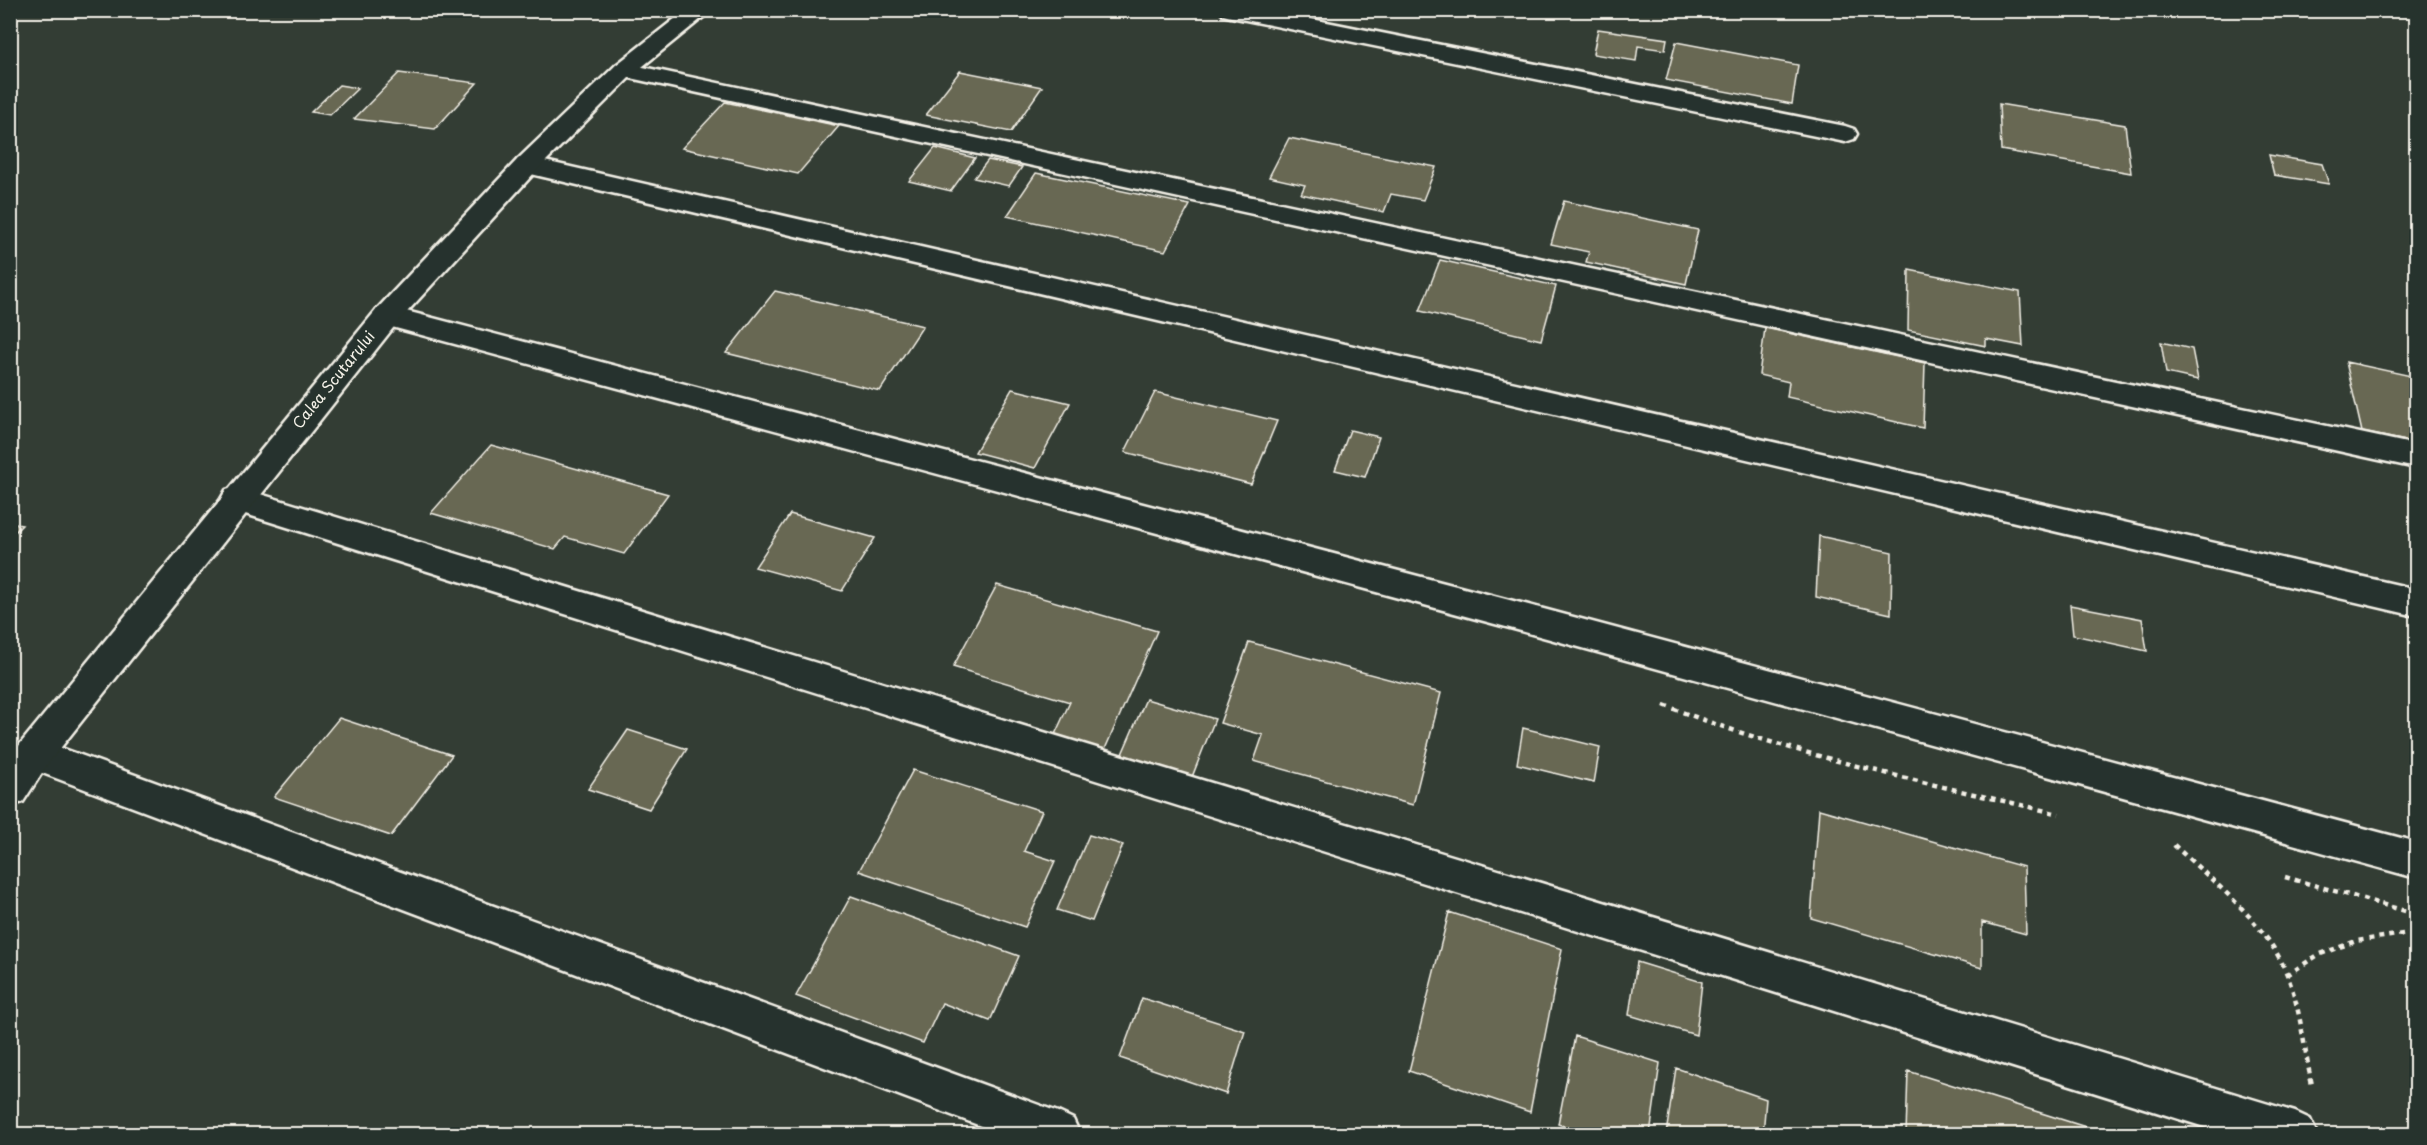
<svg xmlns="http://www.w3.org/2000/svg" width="2427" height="1145" font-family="'Playpen Sans',sans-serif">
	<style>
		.building { fill: #686752; stroke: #f4f1e8; stroke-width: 1.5 }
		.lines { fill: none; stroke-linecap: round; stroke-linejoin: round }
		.street-casing { stroke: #f4f1e8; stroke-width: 5 }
		.secondary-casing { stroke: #f4f1e8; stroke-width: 5 }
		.path { stroke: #f4f1e8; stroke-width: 4.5; stroke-dasharray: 5 5; stroke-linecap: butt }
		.street { fill: #26332d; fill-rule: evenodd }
		.secondary { fill: #26332d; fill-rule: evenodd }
		.labels { text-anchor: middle; stroke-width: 6; stroke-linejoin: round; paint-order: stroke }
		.street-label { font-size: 15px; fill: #f4f1e8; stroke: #26332d }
	</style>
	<rect width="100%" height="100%" fill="#333d34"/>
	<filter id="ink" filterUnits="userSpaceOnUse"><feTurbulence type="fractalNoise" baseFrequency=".0167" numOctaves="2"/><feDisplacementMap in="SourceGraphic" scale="12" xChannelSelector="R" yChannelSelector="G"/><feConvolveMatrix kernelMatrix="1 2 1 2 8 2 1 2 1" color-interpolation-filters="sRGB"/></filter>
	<g filter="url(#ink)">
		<path class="building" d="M1598,29L1667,39L1665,50L1638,46L1636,61L1593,54Z
			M1676,42L1798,65L1792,104L1666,80Z
			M960,71L1042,87L1011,132L926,115Z
			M399,73L477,83L435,129L354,119Z
			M339,85L358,88L330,115L311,112Z
			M725,102L839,126L798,174L682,148Z
			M1999,104L2125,125L2131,173L2001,150Z
			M1289,138L1436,167L1423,200L1391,194L1384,212L1301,194L1305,185L1269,177Z
			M935,148L975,158L951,191L909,181Z
			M2269,155L2322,164L2329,184L2274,175Z
			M988,160L1022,167L1009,186L974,178Z
			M1036,173L1190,205L1165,251L1007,216Z
			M1564,201L1698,230L1686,284L1586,262L1589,252L1551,244Z
			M1440,260L1556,286L1541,340L1420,311Z
			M1909,270L2020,292L2023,346L1986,339V346L1908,330Z
			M775,291L923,326L880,391L726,353Z
			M1765,328L1925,363L1923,428L1787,397L1789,382L1759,375Z
			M2161,342L2192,349L2198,380L2166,373Z
			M2346,362L2416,377V443L2362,432Z
			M1012,389L1070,403L1035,468L975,452Z
			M1155,392L1277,421L1251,484L1125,452Z
			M1350,430L1379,437L1365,477L1335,470Z
			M491,445L668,494L624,554L565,537L555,549L431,513Z
			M790,514L875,538L842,591L755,567Z
			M10,523L22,525L10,537Z
			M1819,536L1892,552L1891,614L1816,597Z
			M997,585L1157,631L1101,758L1051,743L1070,702L953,667Z
			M2070,605L2142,619L2147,651L2073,635Z
			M1249,642L1441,693L1413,805L1254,761L1263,735L1220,723Z
			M1146,699L1215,719L1190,782L1119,761Z
			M339,718L452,755L391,836L274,797Z
			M1523,728L1600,747L1594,783L1517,764Z
			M628,730L687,749L649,809L588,789Z
			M913,770L1042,811L1024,851L1055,861L1025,927L859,871Z
			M1819,809L2024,867L2026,934L1982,922V968L1811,918Z
			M1089,835L1123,845L1092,921L1057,910Z
			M851,896L1019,956L990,1021L942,1003L923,1043L796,996Z
			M1449,912L1562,949L1530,1112L1409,1071Z
			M1637,962L1702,982L1696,1035L1629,1015Z
			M1142,998L1245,1031L1226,1094L1120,1058Z
			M1575,1036L1660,1063L1650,1134H1587L1558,1124Z
			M1676,1068L1766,1099L1763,1134H1666Z
			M1908,1071L2108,1134H1906Z"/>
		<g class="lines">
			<g class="street-casing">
				<path id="street" d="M1220,10H1267L1845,126L1854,129L1857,134L1854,139L1845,142L1231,17L1223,15Z
					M624,63L2416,445V468L616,75L612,70L616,65Z
					M527,157L2416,589V616L518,171L514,165L518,159Z
					M387,306L1521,603L2416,842V878L1521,631L377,323L373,316L377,309Z
					M237,487L2295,1112L2310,1119L2317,1134H2227L226,508L221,499L226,490Z
					M34,738L1058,1112L1073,1119L1080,1134H1002L21,765L16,754L21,743Z"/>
			</g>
			<g class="secondary-casing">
				<path id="secondary" d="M686,10H712L632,75L536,171L397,323L47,765L23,802L10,806V758L21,743L377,309L518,159L616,65Z"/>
			</g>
			<path class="path" d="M1664,705C1792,756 1926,782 2059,814
				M2174,845C2214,883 2268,923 2288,977C2301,1011 2304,1049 2312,1085
				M2285,877L2416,914
				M2287,975L2318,955L2356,941L2416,932"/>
			<use href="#street" class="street"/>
			<use href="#secondary" class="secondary"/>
		</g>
	</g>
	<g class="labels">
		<g class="street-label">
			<text transform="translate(334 380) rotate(-51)" y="5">Calea Scutarului</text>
		</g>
	</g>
	<rect width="2427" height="1145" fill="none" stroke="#26332d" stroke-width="36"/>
	<rect x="18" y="18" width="2391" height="1109" fill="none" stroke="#f4f1e8" stroke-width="2" filter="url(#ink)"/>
</svg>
